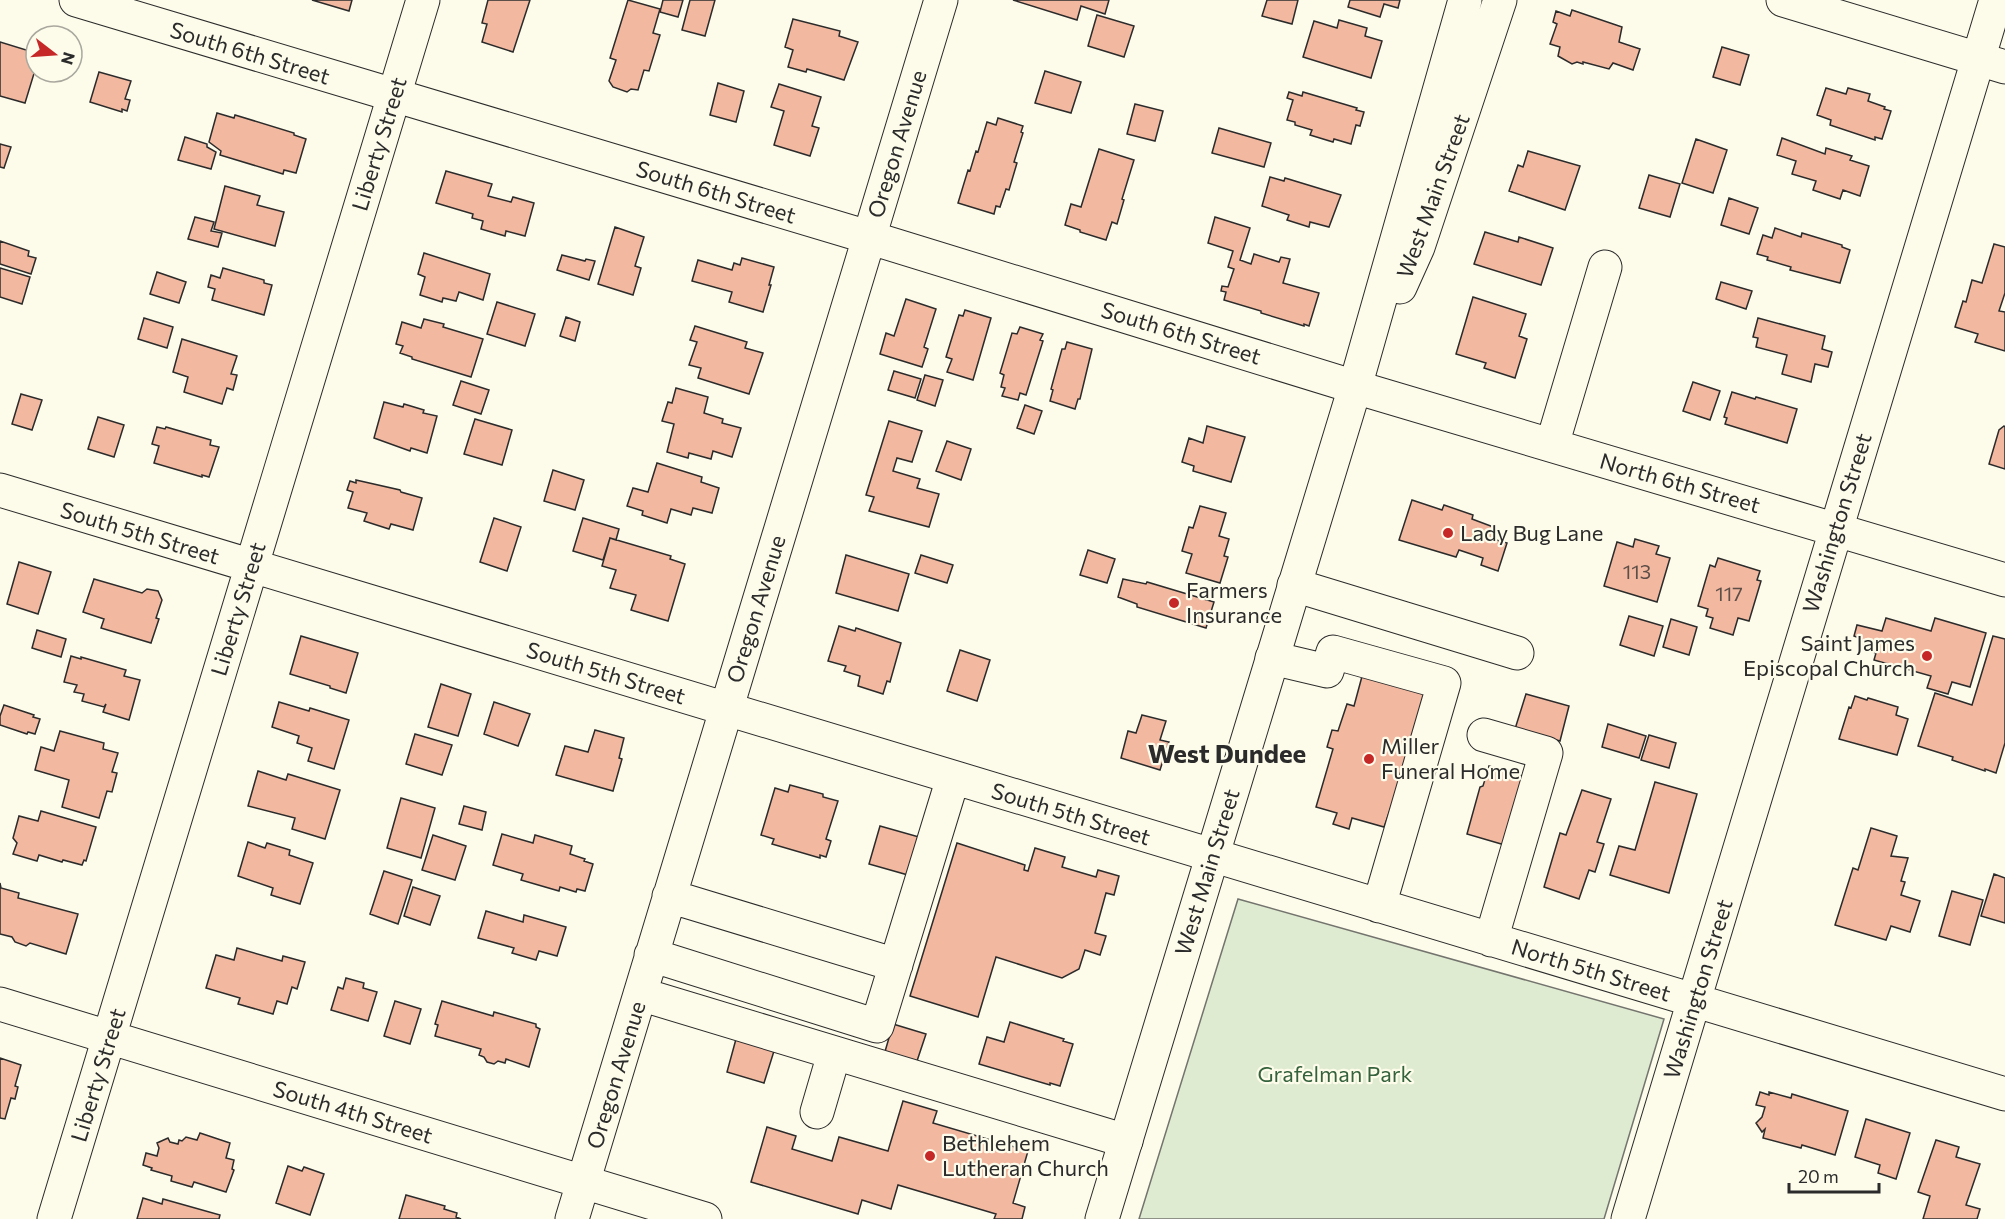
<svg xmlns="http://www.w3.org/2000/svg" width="2005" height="1219" font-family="Commissioner,sans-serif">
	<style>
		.green { fill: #deebd1; stroke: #74746e; stroke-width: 1.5 }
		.building { fill: #f2b8a0; stroke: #2b2b2b; stroke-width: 1.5 }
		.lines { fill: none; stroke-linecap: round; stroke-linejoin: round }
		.minor-casing { stroke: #2b2b2b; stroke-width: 35 }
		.major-casing { stroke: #2b2b2b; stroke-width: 35 }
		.minor { stroke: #fdfbea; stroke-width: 33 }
		.major { stroke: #fdfbea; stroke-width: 33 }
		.poi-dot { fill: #c62828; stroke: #fdfbea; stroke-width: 2 }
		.labels { text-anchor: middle; stroke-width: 4.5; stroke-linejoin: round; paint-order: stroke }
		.number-label { font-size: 20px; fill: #5d4e48 }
		.street-label { font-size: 22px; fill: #2b2b2b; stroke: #fdfbea }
		.poi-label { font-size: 22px; fill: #2b2b2b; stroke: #fdfbea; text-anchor: start }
		.park-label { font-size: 22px; fill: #34623c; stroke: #fdfbea }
		.quarter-label { font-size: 26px; font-weight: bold; fill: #2b2b2b; stroke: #fdfbea }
	</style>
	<rect width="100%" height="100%" fill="#fdfbea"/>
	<path class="green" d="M1238,899L1664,1019L1604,1219H1139Z"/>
	<path class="building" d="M312,0H352L349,11Z
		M488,0H530L513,52L482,42L487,24L482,23Z
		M628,0L660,9L653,33L660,35L649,71L644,70L638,90L631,89L627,92L613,87L609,81L616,60L610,58Z
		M663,0H683L678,17L660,12Z
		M690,0H715L705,36L682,30Z
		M1013,0H1109L1105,14L1081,6L1077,20Z
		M1267,0H1298L1292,24L1262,16Z
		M1350,0H1400L1398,8L1384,4L1380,17L1348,7Z
		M1572,10L1622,27L1619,42L1640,49L1633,70L1613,63L1609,69L1583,62V64L1577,62L1572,64L1558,56L1560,47L1550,44L1557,24L1553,22L1556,11L1570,16Z
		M1097,15L1134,26L1124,57L1088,46Z
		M793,19L840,31L839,36L858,42L844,80L807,69L806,72L788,67L793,50L785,47Z
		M1339,20L1367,28L1365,36L1382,41L1371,78L1303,57L1314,21L1337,28Z
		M0,42L36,53V67L25,103L0,96Z
		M1722,47L1749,55L1740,85L1713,77Z
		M1045,71L1081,82L1071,113L1035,103Z
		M99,72L131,81L125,99L130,100L127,111L122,109V112L90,102Z
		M718,83L744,91L736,122L710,115Z
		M779,84L821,97L812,126L819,128L810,156L774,145L784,111L771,107Z
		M1826,88L1846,94L1848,88L1870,94L1868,101L1885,107L1884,109L1891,111L1882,139L1875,137V140L1830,125L1831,120L1817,115Z
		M1289,92L1302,96L1303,92L1357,108L1356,110L1364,112L1360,126L1356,125L1351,144L1334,139L1333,142L1310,135L1312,130L1295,125V122L1287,120L1293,100L1287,98Z
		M1135,104L1163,111L1155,141L1127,134Z
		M217,113L234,118L235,115L294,133V135L306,139L296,173L284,170L283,174L220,155L221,151L209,142Z
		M998,118L1023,126L1021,132L1023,133L1014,162L1017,163L1009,190L1006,189L1000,207L996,206L994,214L958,203L968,170L970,171L976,151L978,152L987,122L996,125Z
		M1219,128L1271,143L1264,167L1212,153Z
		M185,137L207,144V147L216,152L211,169L178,160Z
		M1782,138L1825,154L1826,148L1852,156L1850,160L1869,166L1860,196L1843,190L1840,199L1813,190L1816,181L1792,174L1796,161L1777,155Z
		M1696,139L1727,150L1713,193L1682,183Z
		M0,144L11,147L4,168L0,167Z
		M1099,149L1134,160L1122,199L1124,200L1117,224L1112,222L1106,240L1080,232V230L1065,225L1071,204L1081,207Z
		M1528,151L1580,166L1565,210L1509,191L1518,165L1523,167Z
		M446,171L492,184L488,196L511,202L513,197L534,203L525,236L506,231L505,236L481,229L483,221L472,218L473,214L436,203Z
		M1649,175L1680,184L1670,217L1639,208Z
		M1270,177L1284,181L1285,178L1341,195L1329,227L1310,222L1309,227L1287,220L1289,215L1262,206Z
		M225,186L260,196L257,205L284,212L275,246L214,229Z
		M1729,198L1758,208L1749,234L1721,225Z
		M195,217L214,222L211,231L222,233L218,247L188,239Z
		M1215,217L1250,228L1240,260L1251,264L1254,254L1279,262L1281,257L1290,259L1283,283L1319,293L1309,326L1304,324V326L1261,313V311L1224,300L1226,292L1221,291L1222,286L1228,287L1234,269L1228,267L1233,251L1208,243Z
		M615,227L644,237L635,266L641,268L633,295L598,284Z
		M1775,228L1801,237L1802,233L1842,245V247L1850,250L1840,283L1790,270L1791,267L1767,260L1768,257L1757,254L1763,235L1772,238Z
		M1485,232L1518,242L1519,237L1553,248L1541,285L1474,264Z
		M0,241L29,251L28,256L36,258L31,274L0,264Z
		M1994,244L2005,247V293L1999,311L2005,312V351L1975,342L1978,334L1955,327L1963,301L1966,302L1972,280L1982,283Z
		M424,253L490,274L483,300L459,292L456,301L443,298L442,302L420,295L425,277L418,274Z
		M562,255L585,261L586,259L595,261L589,280L557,270Z
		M742,258L774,267L769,285H771L763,312L729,302L732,292L692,281L698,260L732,270L734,263L740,265Z
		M0,268L30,277L22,304L0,297Z
		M223,268L264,280V283L272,285L264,315L212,300L215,289L208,287L211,275L220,278Z
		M157,272L186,282L179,303L150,294Z
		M1721,282L1752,291L1746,309L1716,299Z
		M1473,297L1526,314L1519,336L1527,339L1515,378L1484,368L1486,363L1456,354Z
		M906,299L936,309L924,347L928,349L922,367L880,354L886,333L894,336Z
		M497,302L535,314L525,346L487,334Z
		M965,310L991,318L973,380L947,372L952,359L946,357L959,315L963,316Z
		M566,317L580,322L575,341L560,336Z
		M144,318L173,327L167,348L138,339Z
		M1758,318L1825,336L1822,349L1832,352L1828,367L1815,364L1811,382L1782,374L1787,355L1756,347L1758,338L1753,337Z
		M424,319L444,324L443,327L483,339L471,377L412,359V357L400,353L403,346L396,344L402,322L421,328Z
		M695,326L747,342L745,348L763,353L749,394L698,378L701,368L689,365L697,342L690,340Z
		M1020,327L1043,334L1040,340L1043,341L1026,395L1020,393L1018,400L1002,396L1005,388L1001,387L1004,375L1000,373L1012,333L1017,334Z
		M182,339L237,356L231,374L237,375L233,390L227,388L222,404L184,392L188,377L173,372Z
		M1067,342L1092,349L1080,399H1078L1075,409L1050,401L1053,390L1051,389L1062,349H1065Z
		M894,371L921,379L915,398L888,390Z
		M925,375L943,380L935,406L917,400Z
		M461,381L489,390L481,414L453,405Z
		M1693,382L1720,391L1710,420L1683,411Z
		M676,388L708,397L704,413L723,419L722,423L741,428L732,457L713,451L711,459L689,453L688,458L667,452L674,424L662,421L668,402L672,403Z
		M1732,392L1755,399L1756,397L1797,409L1787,443L1725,424L1727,418L1724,417Z
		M21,394L42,400L32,430L12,424Z
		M384,402L403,407L404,404L424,410L423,413L437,416L427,453L411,448L410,451L374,438Z
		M1025,405L1042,411L1034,434L1017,428Z
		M98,417L124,425L114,457L88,449Z
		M475,419L512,430L502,465L464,454Z
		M889,421L922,431L912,462L897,458L893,471L920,479L917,488L939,494L929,527L869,511L874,497L866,495Z
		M1207,426L1245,437L1231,482L1193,471L1194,466L1182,462L1189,438L1203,443Z
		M2004,426L2005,427V469L1989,464L1999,430Z
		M157,427L165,429L166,427L211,440L210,445L219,447L209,477L202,475V477L154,463L159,446L152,444Z
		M947,441L971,449L961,480L936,471Z
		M657,463L702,477L701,482L719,488L712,513L693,508L691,515L671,509L667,523L642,515L643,511L627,506L633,488L648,492Z
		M553,470L584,480L575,510L544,501Z
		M356,480L400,490L401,492L422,498L413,530L391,524L389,529L364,521L367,513L348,508L353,492L347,490L350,481L356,483Z
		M1412,500L1442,510L1444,505L1473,515L1472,519L1496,528L1493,539L1507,543L1498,571L1481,565L1483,558L1459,550L1456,557L1399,540Z
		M1200,506L1226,513L1219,536L1229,539L1224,556L1228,557L1220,583L1186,573L1192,554L1182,551L1189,527L1193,528Z
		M494,518L521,527L507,571L480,562Z
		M583,518L619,529L616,540L610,538L603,560L573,551Z
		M610,538L671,556L670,559L685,564L668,621L631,610L636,595L610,588L616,570L602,566Z
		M1635,539L1659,546L1656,554L1670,558L1657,602L1604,586L1617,542L1633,547Z
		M1088,550L1115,559L1107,583L1080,575Z
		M846,555L909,574L898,611L836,593Z
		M921,555L953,565L947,583L915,573Z
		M1718,558L1760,571L1757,580L1761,581L1749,621L1738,618L1733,635L1710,628L1713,618L1706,616L1708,609L1698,606L1710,565L1715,567Z
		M19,562L51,572L38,614L7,604Z
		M94,579L142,593L147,589L158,591L162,600L156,618L159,619L151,643L101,628L104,619L83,612Z
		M1123,579L1146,584L1147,582L1214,602L1206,628L1137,607V604L1118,597Z
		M1629,616L1663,626L1654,656L1620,645Z
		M1886,618L1931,631L1935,618L1986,633L1970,687L1952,682L1948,694L1927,688L1931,676L1874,660L1876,653L1859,648L1862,639L1854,636L1857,625L1882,631Z
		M1671,619L1697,627L1689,655L1663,647Z
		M839,626L855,631L856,628L901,643L890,682L887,681L883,694L858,686L860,676L844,671L846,666L828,661Z
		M37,630L66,639L61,657L32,648Z
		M301,636L358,653L346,693L330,688V686L290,674Z
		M1993,636L2005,639V743L1996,773L1985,769V771L1952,760L1953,757L1918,746L1935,693L1972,705Z
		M960,650L990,660L977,701L947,691Z
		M71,656L81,659V657L126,670L124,676L140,680L129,720L103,712L106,704L104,707L82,701L84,694L74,692L77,685L64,682Z
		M1364,669L1431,684L1405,770L1402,769L1398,782H1400L1384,827L1352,818L1349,829L1333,824L1337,813L1316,807L1333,749L1327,747L1332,730L1338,731L1347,704L1354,706Z
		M441,684L471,694L458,736L428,727Z
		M1526,694L1569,706L1560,741L1515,729Z
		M1855,696L1867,700L1868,698L1898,707L1896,715L1908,719L1897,755L1839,739L1849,707L1851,708Z
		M279,702L309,711L310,708L349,720L334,769L308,761L312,748L297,743L299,736L272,727Z
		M494,702L530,714L518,746L484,734Z
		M4,705L34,715L33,717L40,719L35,734L28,732L27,734L0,725V716Z
		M1142,715L1166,721L1160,740L1169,742L1160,770L1121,758L1128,731L1136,733Z
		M1608,724L1646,736L1639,758L1602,747Z
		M595,730L624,738L619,758L622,759L613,791L556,775L565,746L588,752Z
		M60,731L104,743L103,749L118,753L112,772L117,773L112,792L107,791L99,818L62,807L69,780L35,770L41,747L54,751Z
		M415,734L452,745L442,775L406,764Z
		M1649,735L1676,743L1669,768L1641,760Z
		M1489,766L1536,780L1515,848L1467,834L1480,787L1483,786Z
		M258,771L286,780L288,774L340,790L325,839L292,829L295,818L248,806Z
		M1655,782L1697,794L1669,893L1610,875L1619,846L1635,850Z
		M790,785L823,794V797L838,801L826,839L831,841L826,857L820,855V858L772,844L774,839L761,835L775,788L788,792Z
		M1582,790L1611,799L1597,842L1604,844L1595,872L1589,870L1579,899L1544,887L1560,833L1566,835Z
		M401,798L435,808L421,858L387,848Z
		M464,806L486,812L482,830L459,824Z
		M41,811L96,827L86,861L84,860L82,865L63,860L62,862L39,855L37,861L13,854L17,843L13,838L19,816L38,821Z
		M880,826L919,837L908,875L869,864Z
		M1871,828L1897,836L1891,856L1908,858L1901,881L1905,882L1901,895L1920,901L1910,932L1891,926L1886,940L1835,925L1853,868L1858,870Z
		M502,834L533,843L535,835L572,846L570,854L585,859L584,861L593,864L585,891L577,889L576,892L560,887L559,891L521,880L523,874L493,865Z
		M433,835L466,846L455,880L422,870Z
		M248,842L265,848L267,843L290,850L289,855L313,863L300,904L271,895L273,888L238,876Z
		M957,843L1025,865L1024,870L1028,871L1035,848L1065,857L1062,867L1096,877L1098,870L1119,876L1114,895L1106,893L1095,933L1106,936L1100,955L1085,950L1079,969L1062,978L996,957L978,1017L910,996Z
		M384,871L412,880L398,924L370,914Z
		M1994,874L2005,878V923L1981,916Z
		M0,883L1,888L19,893L18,898L78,914L66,954L30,943L26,946L15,942L12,937L0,934Z
		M413,887L440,896L430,925L404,916Z
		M1952,891L1983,900L1970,945L1939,936Z
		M486,911L523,922L524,915L566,927L557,956L539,951L536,960L512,953L514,948L478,938Z
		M237,948L282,961L283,956L305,962L297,989L292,987L287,1004L277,1001L273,1014L238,1004L240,998L206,988L216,955L234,960Z
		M346,978L364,983L363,988L377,992L368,1021L331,1010L338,987L343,989Z
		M395,1001L421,1009L410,1044L384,1036Z
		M442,1001L493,1016L494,1012L536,1024V1027L540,1029L529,1067L506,1059L505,1063L498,1061L494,1064L487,1062L484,1057L479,1055L481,1049L435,1036L438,1025L435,1024Z
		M1010,1022L1064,1039L1063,1041L1073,1044L1060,1086L1050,1083V1085L979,1064L987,1037L1004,1042Z
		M893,1024L926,1034L916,1064L884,1055Z
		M736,1039L774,1051L764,1083L727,1072Z
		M0,1058L21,1065L15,1086L18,1087L15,1099L11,1098L5,1119L0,1118Z
		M1760,1092L1769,1095V1092L1791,1098L1792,1094L1848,1111L1835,1155L1802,1145L1801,1148L1763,1138L1765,1129L1762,1132L1756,1123L1762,1117L1765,1107L1756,1105Z
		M903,1101L937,1111L933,1123L1028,1151L1013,1203L1025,1207L1022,1219H994L996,1214L898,1185L891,1209L862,1200L858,1214L751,1182L767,1127L796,1136L792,1149L832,1161L839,1137L888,1151Z
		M1866,1119L1910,1133L1896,1179L1878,1173L1880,1165L1855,1157Z
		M200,1133L230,1143L226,1158L234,1160L232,1169L234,1170L226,1192L194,1182L192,1187L171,1181L172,1176L151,1170L152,1168L143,1165L146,1153L157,1156L159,1148L157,1143L168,1138L170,1142L178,1144L179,1140L182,1141L186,1137L197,1140Z
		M1936,1140L1959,1147L1956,1157L1980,1164L1966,1205L1980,1209L1977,1219H1923L1930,1196L1918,1192Z
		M288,1166L302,1171L304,1167L324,1174L310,1215L276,1203Z
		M406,1195L445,1206L444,1209L457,1213L456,1217L461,1219H399Z
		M143,1198L162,1204L163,1199L220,1215L219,1219H137Z"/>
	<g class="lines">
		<g class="minor-casing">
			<path id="minor" d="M76,0L868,237L1355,387L2005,580
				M1783,0L2005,67
				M1552,445L1605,267
				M0,490L2005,1094
				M1294,585L1517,653
				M1272,658L1327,671L1333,652L1444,683L1379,906
				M1484,735L1546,753L1491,940
				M669,896L896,965
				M651,955L877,1026L953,778
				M640,994L1126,1141
				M0,1004L705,1219
				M817,1112L834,1054
				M54,1219L423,0
				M572,1219L941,0
				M1628,1219L1996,0"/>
		</g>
		<g class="major-casing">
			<path id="major" d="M1400,287L1418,247L1500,0
				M1102,1219L1355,387L1465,0"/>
		</g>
		<use href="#minor" class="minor"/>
		<use href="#major" class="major"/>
	</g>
	<g class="poi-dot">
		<circle cx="1448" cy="533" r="6"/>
		<circle cx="1174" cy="603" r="6"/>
		<circle cx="1927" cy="656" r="6"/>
		<circle cx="1369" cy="759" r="6"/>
		<circle cx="930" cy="1156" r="6"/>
	</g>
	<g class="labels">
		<g class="number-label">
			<text x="1637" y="579">113</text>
			<text x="1729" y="601">117</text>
		</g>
		<g class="street-label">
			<text transform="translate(250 53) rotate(17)" y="8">South 6th Street</text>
			<text transform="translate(379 144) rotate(-73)" y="8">Liberty Street</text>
			<text transform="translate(897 144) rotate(-73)" y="8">Oregon Avenue</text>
			<text transform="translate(716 192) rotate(17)" y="8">South 6th Street</text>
			<text transform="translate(1433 196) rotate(-70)" y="8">West Main Street</text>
			<text transform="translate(1181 333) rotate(17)" y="8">South 6th Street</text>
			<text transform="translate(1680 483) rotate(16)" y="8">North 6th Street</text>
			<text transform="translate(1837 523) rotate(-73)" y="8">Washington Street</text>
			<text transform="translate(140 533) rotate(17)" y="8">South 5th Street</text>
			<text transform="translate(238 609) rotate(-73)" y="8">Liberty Street</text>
			<text transform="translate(756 609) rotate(-73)" y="8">Oregon Avenue</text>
			<text transform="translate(606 673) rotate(17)" y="8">South 5th Street</text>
			<text transform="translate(1071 814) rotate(17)" y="8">South 5th Street</text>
			<text transform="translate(1207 872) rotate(-73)" y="8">West Main Street</text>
			<text transform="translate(1591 970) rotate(17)" y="8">North 5th Street</text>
			<text transform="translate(1698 989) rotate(-73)" y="8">Washington Street</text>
			<text transform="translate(98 1075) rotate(-73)" y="8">Liberty Street</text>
			<text transform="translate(616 1075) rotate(-73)" y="8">Oregon Avenue</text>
			<text transform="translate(353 1112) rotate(17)" y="8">South 4th Street</text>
		</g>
		<g class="poi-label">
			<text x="1460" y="541">Lady Bug Lane</text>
			<text x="1186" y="598">Farmers<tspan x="1186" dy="25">Insurance</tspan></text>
			<text x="1915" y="651" text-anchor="end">Saint James<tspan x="1915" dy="25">Episcopal Church</tspan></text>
			<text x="1381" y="754">Miller<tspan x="1381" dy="25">Funeral Home</tspan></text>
			<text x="942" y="1151">Bethlehem<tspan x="942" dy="25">Lutheran Church</tspan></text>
		</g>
		<g class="park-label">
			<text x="1335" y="1082">Grafelman Park</text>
		</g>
		<g class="quarter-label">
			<text x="1227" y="763">West Dundee</text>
		</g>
	</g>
	<g transform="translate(54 54) rotate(107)"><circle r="28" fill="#fdfbea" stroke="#a9a89e" stroke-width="1.5"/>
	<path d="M0-4.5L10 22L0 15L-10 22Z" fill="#c62828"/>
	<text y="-9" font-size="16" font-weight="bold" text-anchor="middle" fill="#2b2b2b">N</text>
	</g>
	<path d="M1789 1183v9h90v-9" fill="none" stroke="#2b2b2b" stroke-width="3"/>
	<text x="1798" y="1183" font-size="18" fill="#2b2b2b" stroke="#fdfbea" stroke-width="4.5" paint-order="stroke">20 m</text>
</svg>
